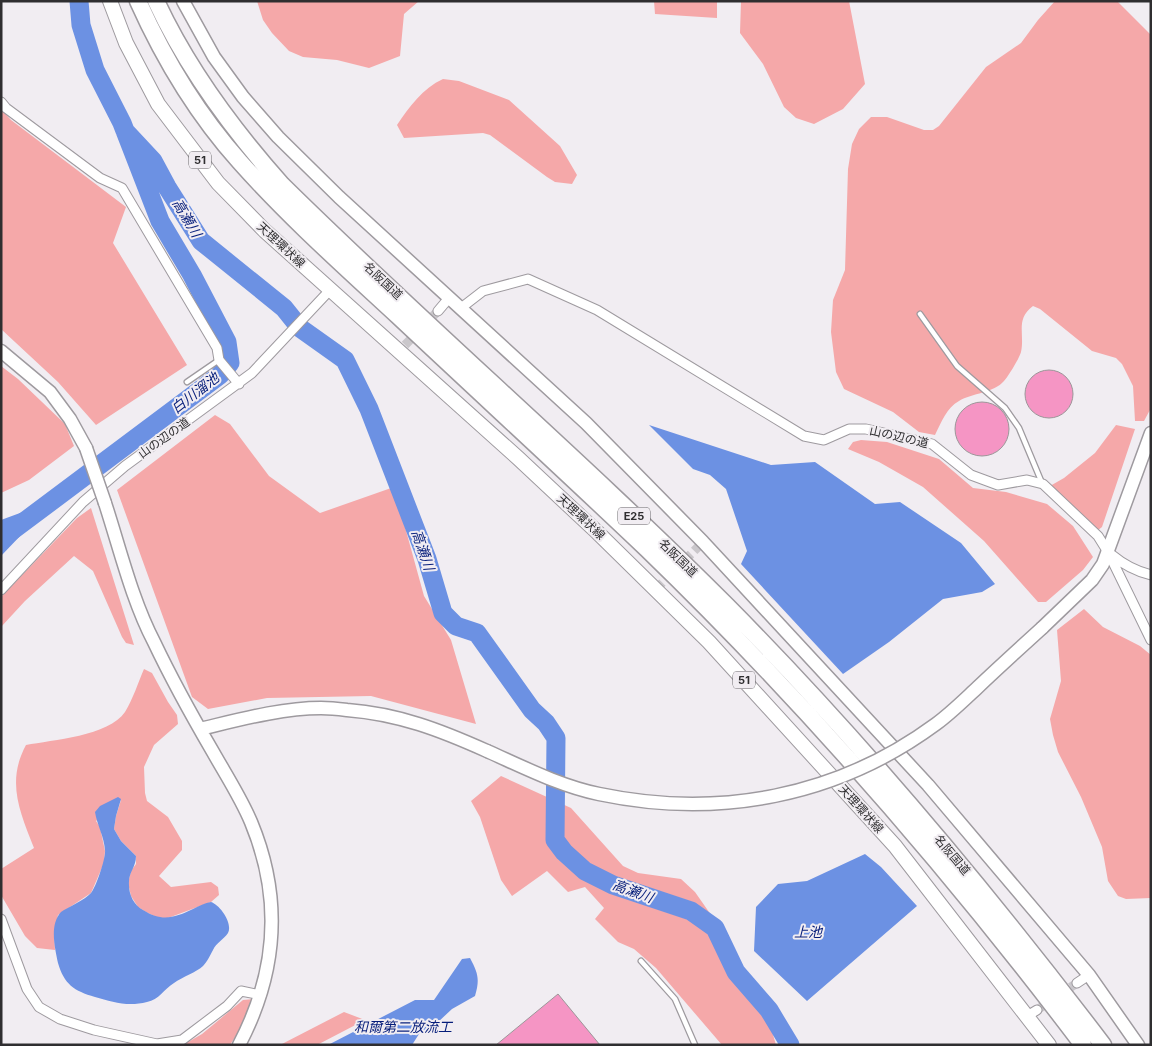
<svg xmlns="http://www.w3.org/2000/svg" width="1152" height="1046" font-family="Inter,'Noto Sans JP',sans-serif">
	<style>
		.green { fill: #f5a8a9 }
		.water { fill: #6c91e3 }
		.lines { fill: none; stroke-linecap: round; stroke-linejoin: round }
		.river { stroke: #6c91e3; stroke-width: 19 }
		.building { fill: #f595c4; stroke: #9c9699 }
		.street-tunnel { stroke: #cac7cb; stroke-width: 9; stroke-dasharray: 9 4.5; stroke-linecap: butt }
		.lane-casing { stroke: #9e9a9f; stroke-width: 7 }
		.street-casing { stroke: #9e9a9f; stroke-width: 11 }
		.secondary-casing { stroke: #9e9a9f; stroke-width: 15 }
		.primary-casing { stroke: #9e9a9f; stroke-width: 16 }
		.highway-casing { stroke: #9e9a9f; stroke-width: 19 }
		.lane { stroke: #fff; stroke-width: 4.5 }
		.street { stroke: #fff; stroke-width: 9 }
		.secondary { stroke: #fff; stroke-width: 12 }
		.primary { stroke: #fff; stroke-width: 14 }
		.highway { stroke: #fff; stroke-width: 16 }
		.secondary-bridge-casing { stroke: #9e9a9f; stroke-width: 15; stroke-linecap: butt }
		.secondary-bridge { stroke: #fff; stroke-width: 12 }
		.labels { text-anchor: middle; stroke-width: 4; stroke-linejoin: round; paint-order: stroke }
		.shield { fill: #f1edf2; stroke: #69676a; stroke-width: 1 }
		.shield-label { font-size: 11px; font-weight: bold; fill: #2f2e30 }
		.street-label { font-size: 12px; fill: #2f2e30; stroke: #f1edf2 }
		.water-label { font-size: 14px; font-style: italic; fill: #051d7a; stroke: #f1edf2 }
	</style>
	<rect width="100%" height="100%" fill="#f1edf2"/>
	<path class="green" d="M257,1H419L404,14L400,56L369,68L337,60L303,57L289,51L272,33L263,20Z
		M654,1H717V18L655,14Z
		M741,1H849L865,84L843,109L814,124L796,118L784,107L763,64L740,33Z
		M1055,1H1117L1151,35V408L1144,421H1135L1133,386L1122,364L1116,358L1092,351L1040,309L1033,306C1015,319 1025,334 1021,352C1020,357 1008,377 1004,381C994,393 972,393 959,401C947,407 941,423 935,435L919,432L893,412L844,389L836,372L831,332L833,300L845,270L848,169L852,144L859,129L871,117H887L924,130H933L939,126L986,67L1021,43L1038,20Z
		M443,79L459,81L509,100L560,146L577,175L572,184L555,182L547,177L490,135L483,133L404,138L397,125C409,107 423,88 443,79Z
		M1,109L11,120L126,207L113,243L187,365L96,425L58,382L1,329Z
		M1,366L18,379L65,424L74,446L29,480L1,493Z
		M215,415L230,424L269,476L320,513L394,487L424,596L451,640L476,724L371,696L267,698L208,709L192,697L117,490Z
		M1116,425L1135,429L1102,527L1097,531L1050,486L1064,478L1095,453Z
		M861,440L887,442L939,459L973,488L1006,492L1047,504L1073,526L1093,557L1083,570L1046,602H1038L984,541L923,487L879,462L848,449L853,442Z
		M91,508L134,645L126,643L122,637L93,571L74,556L25,601L1,627V597L77,518Z
		M1084,609L1103,627L1140,646L1151,655V898L1126,899L1118,896L1108,881L1102,847L1081,797L1058,752L1053,735L1050,719L1061,681L1057,630Z
		M144,669L152,673L168,702L177,715L178,724L154,745L144,767L145,793L147,801L168,817L182,841V850L159,876L171,887L211,882L218,887L219,895L211,902L168,918H158L146,912L138,907L131,896L128,883L131,871L136,864V856L121,841L114,829L116,816L121,800L96,821L100,827L105,851L104,863L91,893L58,915L54,933L55,950L37,948L25,936L1,895V869L34,848C20,812 6,782 26,745C52,740 109,736 125,712C133,699 138,683 144,669Z
		M501,776L571,808L623,866L638,873L681,879L695,892L716,922L733,967L767,1014L776,1045H722L656,968L634,949L618,942L595,919L604,908L585,887L568,892L547,871L512,896L501,880L480,817L471,801Z
		M254,999L237,1034L230,1045H183L202,1034L243,1000Z
		M344,1012L365,1020L317,1045H280Z"/>
	<path class="water" d="M649,425L771,465L815,462L875,504L900,502L961,543L995,584L982,592L943,599L889,642L843,674L741,564L747,551L726,489L710,475L693,469Z
		M39,506L43,512L1,556V520Z
		M118,797L121,799L116,816L114,829L121,841L136,856C136,868 128,872 129,885C129,895 134,905 143,910C162,922 174,918 193,909C199,906 205,903 211,902C220,905 233,923 228,933C224,939 216,943 213,950C210,955 208,961 203,966C197,972 182,977 174,983C164,989 159,1000 147,1002C128,1007 112,1002 95,997C74,991 64,984 58,963C55,948 49,925 61,912C68,907 85,900 91,893C96,887 106,858 105,850C104,836 97,825 95,812L100,806Z
		M865,854L881,867L917,906L807,1001L754,951L756,907L778,884L807,881Z
		M470,958C478,973 480,979 475,996L452,1009L437,1023L419,1034L412,1045H328L415,1000H434L462,959Z"/>
	<g class="lines">
		<path class="river" d="M125,131L153,161L167,187L201,241L284,308L300,328L345,360L369,409L427,559L443,613L456,626L477,633L532,710L546,723L556,738L555,840L564,852L585,871L613,885L691,911L715,928L736,972L769,1010L790,1045
			M1,539L220,375L230,363L227,342L192,275L160,221L122,123L95,70L81,25L79,1"/>
	</g>
	<path class="building" d="M1025 394a24 24 0 1 1 48 0a24 24 0 1 1-48 0Z
		M955 429a27 27 0 1 1 54 0a27 27 0 1 1-54 0Z
		M558,994L600,1045H496Z"/>
	<g class="lines">
		<path class="street-tunnel" d="M405,345L438,311
			M656,589L703,542
			M1037,1010L1077,983"/>
		<g class="lane-casing">
			<path id="lane" d="M920,314L957,366L1005,408L1019,428L1042,483
				M187,382L219,360
				M641,961L675,999L695,1045"/>
		</g>
		<g class="street-casing">
			<path id="street" d="M1,102L6,108L100,178L122,188L217,348L219,360L239,384
				M461,308L483,291L528,279L597,310L804,436L824,440L849,429H866L932,444L971,475L998,485L1027,480L1043,484L1098,536L1108,552L1151,640
				M438,311L449,298
				M1112,555C1124,565 1135,571 1151,575
				M1,590L83,502L125,466L252,373L330,290
				M1,919L27,989L39,1007L60,1019L94,1030L157,1044L182,1040L227,1006L241,991L261,995
				M1077,983L1089,975
				M1027,1016L1037,1010"/>
		</g>
		<g class="secondary-casing">
			<path id="secondary" d="M183,1L214,57L243,97L278,137L339,197L586,423L703,542L928,785L1089,975L1138,1045
				M1,351L50,392L70,419L86,448
				M105,503C120,549 132,600 154,642C172,680 192,716 213,752C226,775 241,798 251,822C283,899 277,973 239,1045
				M1042,628L1092,580L1103,564L1151,433
				M200,729C238,720 281,708 321,708C329,708 339,709 347,710C399,714 440,730 487,751"/>
		</g>
		<g class="primary-casing">
			<path id="primary" d="M110,1L126,43L158,104L218,183L265,231L518,458L597,532L709,642L895,846L1049,1045"/>
		</g>
		<g class="highway-casing">
			<path id="highway" d="M138,1C164,59 198,115 240,162C289,217 344,266 398,316C481,394 565,471 647,549C806,703 950,869 1083,1045
				M156,1C188,70 232,129 282,185C427,328 582,461 726,605C862,742 986,891 1103,1045"/>
		</g>
		<use href="#lane" class="lane"/>
		<use href="#street" class="street"/>
		<use href="#secondary" class="secondary"/>
		<use href="#primary" class="primary"/>
		<use href="#highway" class="highway"/>
		<g class="secondary-bridge-casing">
			<path id="secondary-bridge" d="M86,448L105,503
				M487,751C523,767 560,786 599,794C718,819 837,797 936,724C951,713 964,700 978,687C999,667 1020,648 1042,628"/>
		</g>
		<use href="#secondary-bridge" class="secondary-bridge"/>
	</g>
	<g class="labels">
		<g class="shield">
			<rect x="189" y="151.5" width="22" height="17" rx="4"/>
			<rect x="618" y="507.5" width="32" height="17" rx="4"/>
			<rect x="733" y="671.5" width="22" height="17" rx="4"/>
		</g>
		<g class="shield-label">
			<text x="200" y="164">51</text>
			<text x="634" y="520">E25</text>
			<text x="744" y="684">51</text>
		</g>
		<g class="street-label">
			<text transform="translate(281 245) rotate(43)" y="4">天理環状線</text>
			<text transform="translate(383 281) rotate(43)" y="4">名阪国道</text>
			<text transform="translate(899 437) rotate(13)" y="4">山の辺の道</text>
			<text transform="translate(164 438) rotate(-36)" y="4">山の辺の道</text>
			<text transform="translate(581 517) rotate(43)" y="4">天理環状線</text>
			<text transform="translate(678 558) rotate(44)" y="4">名阪国道</text>
			<text transform="translate(861 809) rotate(48)" y="4">天理環状線</text>
			<text transform="translate(952 855) rotate(50)" y="4">名阪国道</text>
		</g>
		<g class="water-label">
			<text transform="translate(187 218) rotate(59)" y="5">高瀬川</text>
			<text transform="translate(195 393) rotate(-38)" y="5">白川溜池</text>
			<text transform="translate(423 550) rotate(71)" y="5">高瀬川</text>
			<text transform="translate(633 891) rotate(20)" y="5">高瀬川</text>
			<text x="808" y="937">上池</text>
			<text x="403" y="1032">和爾第二放流工</text>
		</g>
	</g>
	<rect width="1152" height="1046" fill="none" stroke="#2f2e30" stroke-width="5"/>
</svg>
